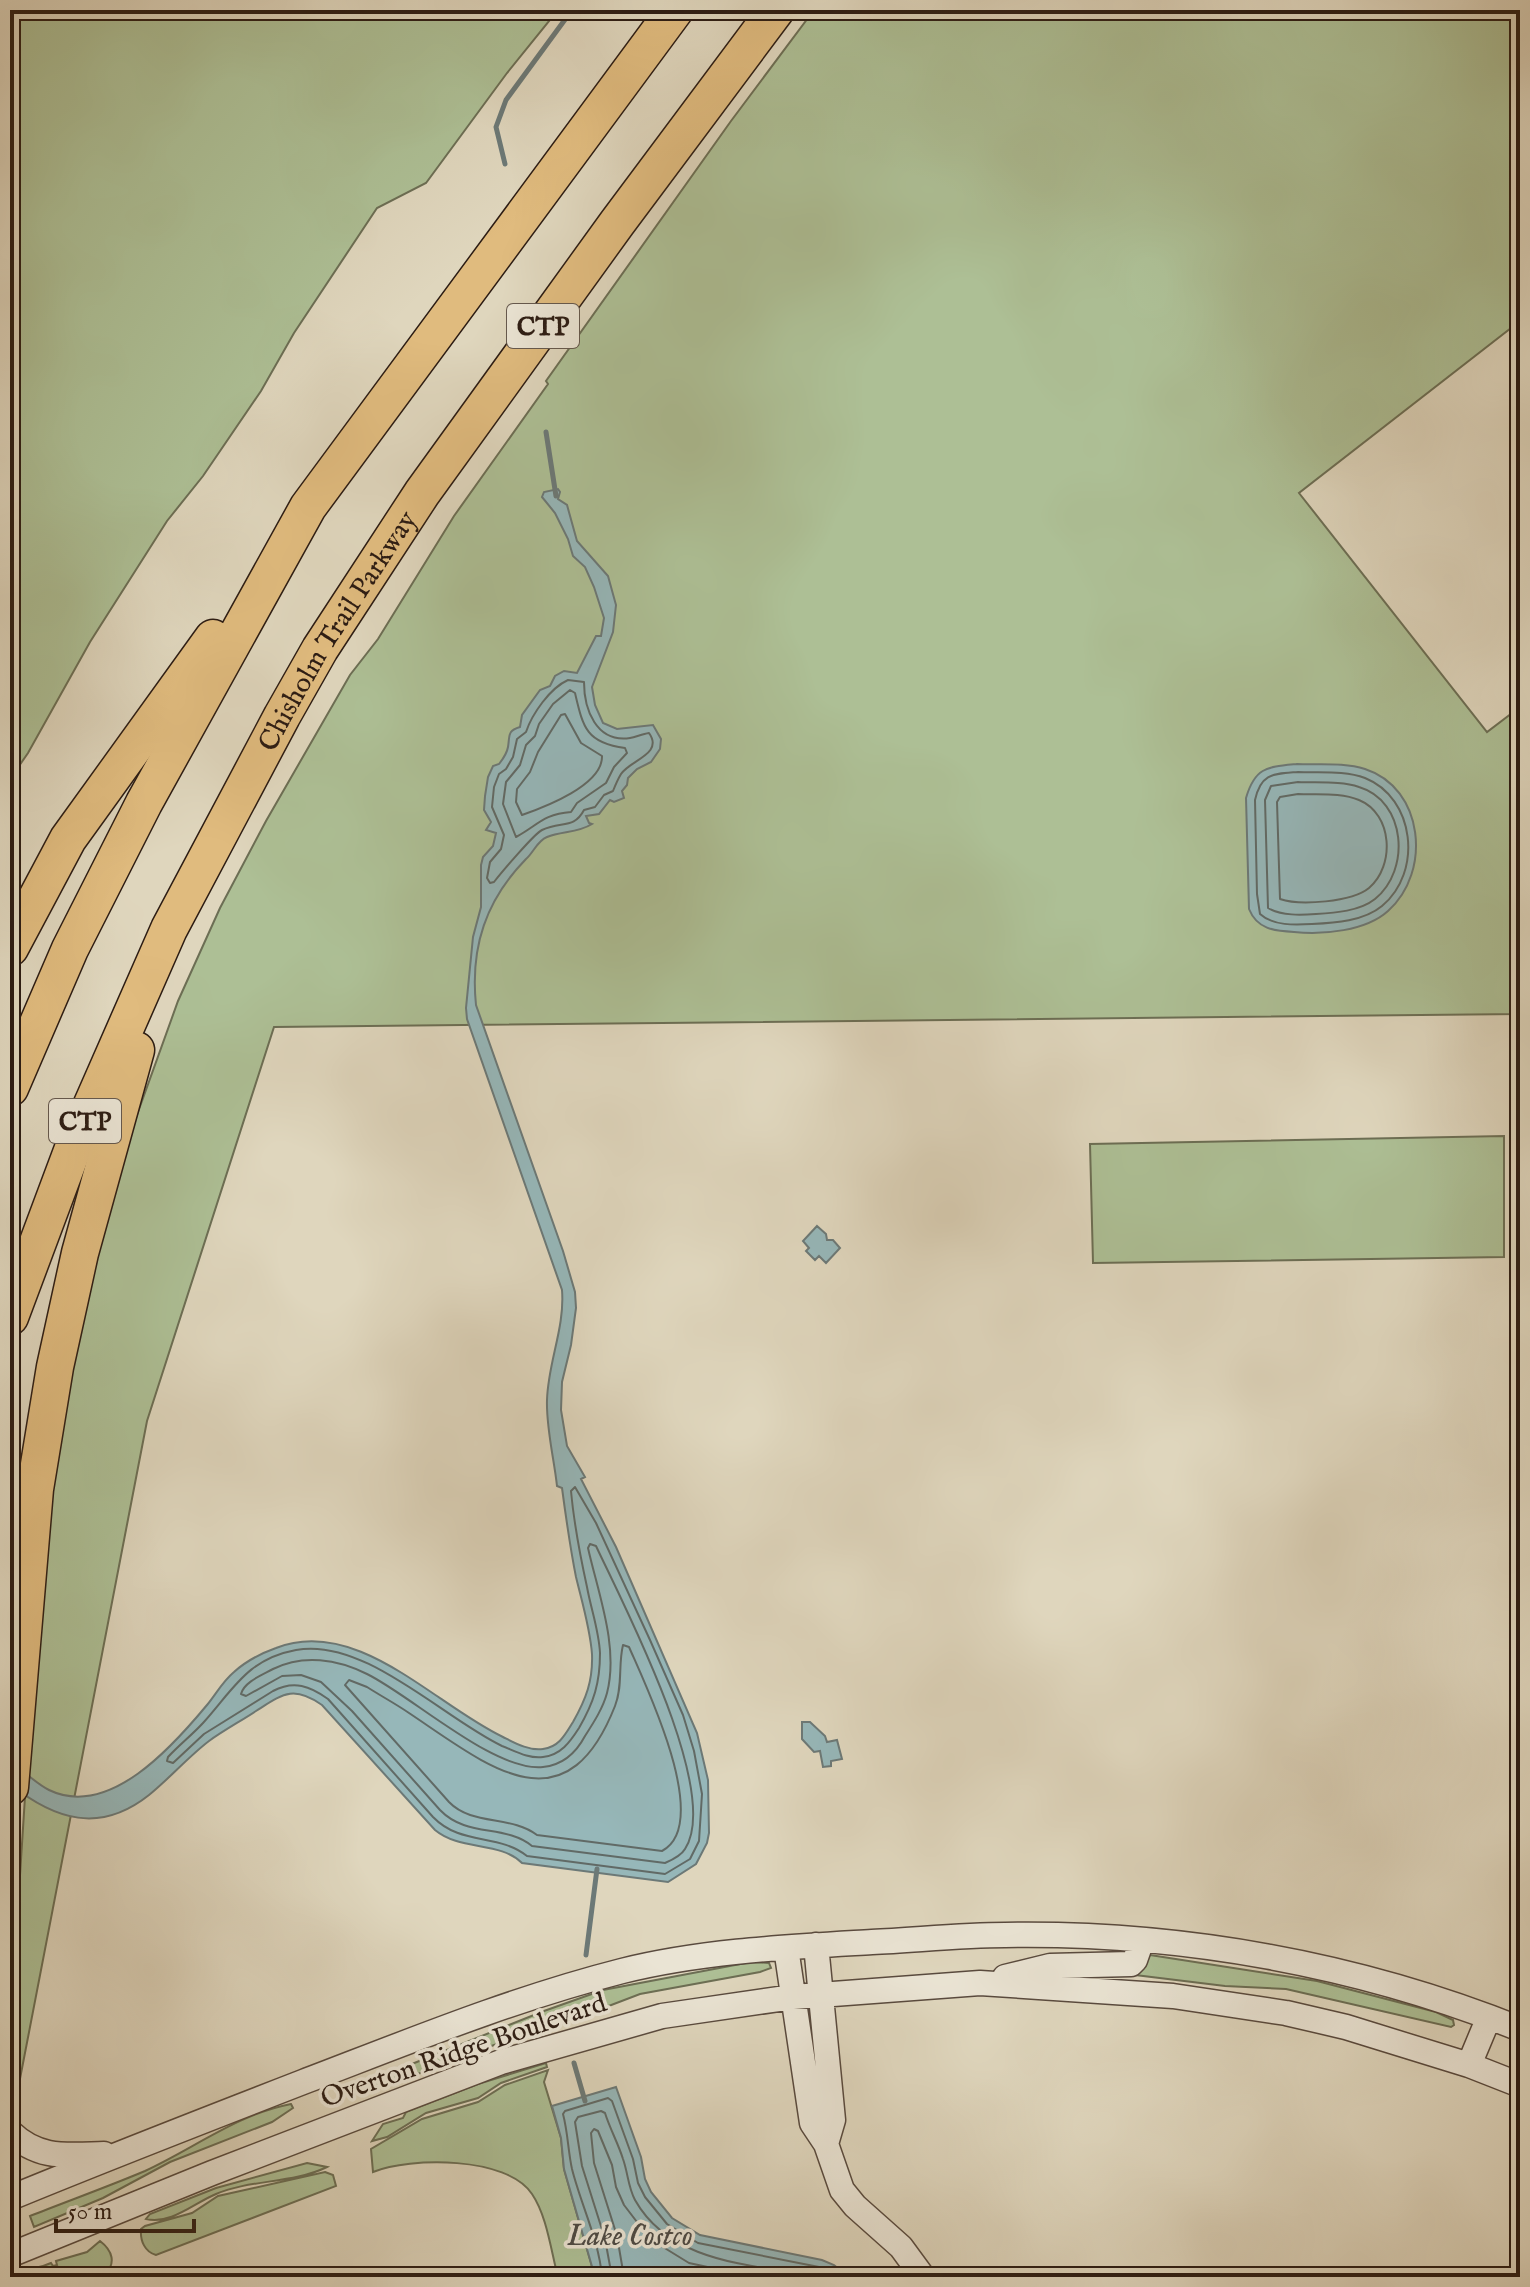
<svg xmlns="http://www.w3.org/2000/svg" width="1530" height="2287" font-family="'IM FELL English',serif">
	<style>
		.green { fill: #adbf95; stroke: #6c6e54; stroke-width: 2 }
		.water { fill: #96b7b9; stroke: #6c7977; stroke-width: 2 }
		.lines { fill: none; stroke-linecap: round; stroke-linejoin: round }
		.shore { stroke: #616a66; stroke-width: 2 }
		.stream { stroke: #6c7977; stroke-width: 5 }
		.minor-casing { stroke: #594a3e; stroke-width: 27 }
		.highway-casing { stroke: #2c1c13; stroke-width: 39 }
		.minor { stroke: #eae4d4; stroke-width: 24 }
		.highway { stroke: #e0bb7e; stroke-width: 36 }
		.labels { text-anchor: middle; stroke-width: 7; stroke-linejoin: round; paint-order: stroke }
		.shield { fill: #eae4d4; stroke: #65584d; stroke-width: 2 }
		.shield-label { font-size: 26px; font-weight: bold; fill: #2c1c13 }
		.street-label { font-size: 28px; fill: #2c1c13; stroke: #eae4d4 }
		.water-label { font-size: 30px; font-style: italic; fill: #4c4a45; stroke: #eae4d4 }
	</style>
	<rect width="100%" height="100%" fill="#dfd6bd"/>
	<filter id="stains"><feTurbulence type="fractalNoise" baseFrequency=".0025" numOctaves="4"/><feColorMatrix values="0 0 0 0 .2 0 0 0 0 .09 0 0 0 0 .02 0 0 0 .5 -.17"/></filter>
	<radialGradient id="worn" r=".72"><stop offset=".6" stop-color="#630" stop-opacity="0"/><stop offset="1" stop-color="#630" stop-opacity=".3"/></radialGradient>
	<path class="green" d="M10,10H558L507,73L426,183L377,208L294,333L261,391L203,476L167,521L90,642L28,753L10,779Z
		M814,10H1520V321L1299,493L1487,732L1520,707V1014L274,1027L147,1421L19,2084L10,2086L16,1938L39,1577L74,1339L124,1151L178,1001L220,908L266,821L350,675L378,639L454,516L548,384L546,381L731,121Z
		M1504,1136V1257L1093,1263L1090,1144Z
		M1150,1955L1317,1981L1436,2012L1453,2020L1454,2025L1451,2027L1286,1989L1225,1986L1127,1974Z
		M751,1962L769,1963L771,1968L760,1972L640,1994L559,2025L494,2045L381,2088L363,2094L359,2091V2088L372,2080L544,2011L603,1990Z
		M546,2063L547,2067L501,2083L478,2098L426,2113L387,2137L372,2141L383,2124L403,2118L406,2112L478,2084Z
		M548,2070L544,2082L561,2138L564,2169L595,2277H558C551,2251 547,2216 532,2194C507,2156 410,2157 373,2172L371,2149L422,2119L478,2102L505,2085Z
		M291,2104L293,2108L272,2122L170,2162L103,2198L34,2227L30,2216C68,2201 107,2187 145,2171C193,2149 238,2114 291,2104Z
		M307,2163L327,2167C292,2184 251,2179 216,2194C194,2203 171,2225 146,2219L150,2214L216,2188Z
		M325,2172L333,2175L336,2186L156,2255C145,2252 140,2241 141,2229L145,2226L192,2213L218,2196Z
		M100,2241C113,2251 116,2263 105,2275L15,2277C33,2265 36,2270 51,2263L53,2266L57,2265L56,2261L87,2252Z"/>
	<path class="water" d="M558,489L560,492L558,499L567,505L577,541L608,576L616,605L613,632L592,687L595,705L603,723L617,729L653,725L661,739L660,749L651,762L637,769L628,778L627,785L622,791L624,798L614,802L610,800L599,814L586,816L589,823L592,824C578,833 562,831 547,837C537,841 534,852 526,859C486,900 470,947 476,1005L563,1251L575,1292L576,1308L571,1345L562,1382L561,1410L567,1446L585,1477L581,1479L616,1547L697,1733L708,1780L709,1833L707,1843L696,1864L668,1882L522,1863C500,1841 460,1851 435,1830L322,1705C293,1685 283,1694 256,1711C241,1721 224,1730 209,1741C188,1757 170,1778 149,1795C100,1834 55,1820 10,1784V1761C23,1770 35,1783 49,1790C109,1819 173,1746 207,1705C216,1694 223,1681 234,1672C245,1662 262,1653 276,1648C357,1616 435,1705 503,1737C515,1743 529,1751 543,1749C559,1747 565,1735 573,1722C586,1699 593,1681 592,1654C590,1628 582,1602 576,1577C570,1547 566,1518 562,1488L557,1486C554,1458 546,1428 547,1400C548,1362 565,1328 562,1290L467,1019L466,1008L473,937L481,907V865L483,857L493,846L496,833L486,830L491,822L484,810L485,796L488,777L493,766L499,764C503,759 507,753 508,747C510,735 507,731 520,727L522,715L540,690L550,686L555,676L564,671L577,673L596,636H601L604,618L594,587L585,567L573,556L568,539L555,513L542,497L544,492Z
		M1297,764C1319,765 1344,762 1365,769C1424,788 1432,872 1388,911C1366,931 1323,935 1294,932C1274,931 1257,929 1249,909L1246,798C1255,767 1267,767 1297,764Z
		M817,1226L826,1234L827,1240H833L840,1248L826,1263L819,1256L815,1260L806,1251L809,1248L803,1241Z
		M802,1722H810L825,1736L827,1742L837,1740L842,1759L831,1761V1766L823,1767L820,1751L814,1752L802,1739Z
		M616,2087L641,2157L645,2179L651,2192L672,2218L700,2235L822,2260L834,2265L849,2277H595L564,2169L561,2138L552,2106Z"/>
	<g class="lines">
		<path class="shore" d="M568,680L584,682C584,709 596,743 630,738C636,737 642,734 649,733C664,754 630,760 621,774C618,779 615,786 613,791L604,795L595,807L584,810C574,829 562,821 542,830C534,834 501,873 494,882L490,883L487,878L490,862L501,849L504,835L492,807L494,787L499,774L506,769L513,757L517,739L526,732C532,714 550,688 568,680Z
			M570,690L575,693C583,727 586,743 625,748L627,753L614,767L606,783L577,803L571,812C543,814 537,826 516,837L503,804L506,782L520,765L526,745L535,736L539,724L553,704Z
			M565,714L581,743L602,756C603,785 545,807 522,815L516,802L517,789L530,772L538,752L561,715Z
			M1298,772C1319,773 1345,770 1365,778C1415,798 1423,872 1382,906C1364,921 1335,923 1312,924C1295,925 1273,926 1260,914L1257,894L1255,800C1261,773 1273,774 1298,772Z
			M1298,782C1318,783 1341,781 1359,787C1406,801 1411,870 1375,899C1360,911 1335,913 1316,914C1301,915 1282,916 1268,908L1265,800L1271,786Z
			M1298,794C1317,795 1341,792 1359,800C1393,814 1395,866 1369,888C1352,902 1300,906 1280,899L1277,802L1280,797Z
			M575,1487L596,1523L650,1640L683,1715L694,1751L702,1794L699,1841L690,1859L665,1874L527,1856C498,1833 461,1846 433,1817L328,1699C310,1686 294,1680 273,1691L204,1734L173,1763L167,1761L168,1757C179,1745 192,1735 203,1723C233,1690 247,1659 296,1650C364,1637 443,1718 502,1746C515,1751 529,1759 543,1757C561,1755 570,1742 579,1728C594,1702 600,1683 600,1653C599,1631 591,1609 587,1587C580,1555 574,1524 571,1491Z
			M590,1544L596,1546C623,1604 722,1792 685,1849C681,1856 672,1860 665,1863L532,1846C505,1824 467,1838 440,1810L352,1711L321,1682L301,1675L282,1676L246,1696L241,1694C244,1682 262,1675 273,1669C303,1654 337,1659 367,1674C412,1696 494,1772 543,1767C563,1765 576,1753 585,1736C594,1722 603,1708 607,1693C619,1647 598,1593 588,1548Z
			M623,1645L629,1647C646,1686 713,1824 662,1851L537,1835C511,1815 472,1826 449,1802L345,1685L349,1680L367,1687C381,1696 396,1704 409,1713C487,1765 565,1833 615,1706C623,1686 618,1665 623,1645Z
			M602,2277C599,2240 581,2205 572,2169C568,2151 568,2133 563,2114L565,2111L608,2098L612,2101L633,2159L638,2183L645,2197L667,2224L698,2243L819,2267L837,2277
			M612,2277L605,2239L582,2166L575,2122L578,2117L601,2111L605,2113C610,2129 618,2143 623,2159C628,2173 628,2187 635,2200C671,2264 752,2264 816,2277
			M624,2277L617,2236L594,2163L591,2133L594,2129L598,2131L612,2165L616,2187L624,2205L650,2239L689,2263L754,2277"/>
		<path class="stream" d="M505,164L496,127L506,100L572,10
			M546,432L556,496
			M586,1955L597,1869
			M574,2063L585,2101"/>
		<g class="minor-casing">
			<path id="minor" d="M816,1945L833,2120L826,2144
				M786,1948L812,2123L826,2144L842,2190L855,2206L901,2247L923,2277
				M1005,1977L1050,1966L1131,1964L1135,1960L1142,1940
				M1469,2065L1489,2017
				M10,2132C39,2160 67,2155 104,2154
				M10,2198C107,2158 205,2120 303,2082C408,2042 512,1999 622,1971C702,1951 789,1947 872,1942C916,1940 961,1935 1005,1935C1180,1932 1358,1964 1520,2029
				M10,2255L212,2173L501,2062L662,2016L793,1997L980,1983L1173,1996L1286,2013L1346,2027L1469,2065L1520,2085"/>
		</g>
		<g class="highway-casing">
			<g id="highway">
				<path d="M10,948L68,839L213,638"/>
				<path d="M10,1088L70,949L144,803L308,507L675,10"/>
				<path id="s1" d="M10,1317L75,1143L169,929L282,716L320,649L422,493L617,223L776,10"/>
				<path d="M10,1787L35,1489L55,1367L80,1253L136,1050"/>
			</g>
		</g>
		<use href="#minor" class="minor"/>
		<use href="#highway" class="highway"/>
	</g>
	<g class="labels">
		<g class="shield">
			<rect x="507" y="304" width="72" height="44" rx="6"/>
			<rect x="49" y="1099" width="72" height="44" rx="6"/>
		</g>
		<g class="shield-label">
			<text x="543" y="335">CTP</text>
			<text x="85" y="1130">CTP</text>
		</g>
		<g class="street-label">
			<text dy="10" stroke="none"><textPath href="#s1" startOffset="762">Chisholm Trail Parkway</textPath></text>
			<text transform="translate(463 2049) rotate(-19)" y="10">Overton Ridge Boulevard</text>
		</g>
		<g class="water-label">
			<text x="630" y="2245">Lake Costco</text>
		</g>
	</g>
	<rect width="1530" height="2287" fill="none" stroke="#dfd6bd" stroke-width="40"/>
	<rect x="12" y="12" width="1506" height="2263" fill="none" stroke="#2c1c13" stroke-width="4"/>
	<rect x="20" y="20" width="1490" height="2247" fill="none" stroke="#2c1c13" stroke-width="2"/>
	<path d="M56 2219v12h138v-12" fill="none" stroke="#2c1c13" stroke-width="4"/>
	<text x="68" y="2219" font-size="24" fill="#2c1c13" stroke="#eae4d4" stroke-width="6" paint-order="stroke">50 m</text>
	<rect width="100%" height="100%" filter="url(#stains)"/>
	<rect width="100%" height="100%" fill="url(#worn)"/>
</svg>
